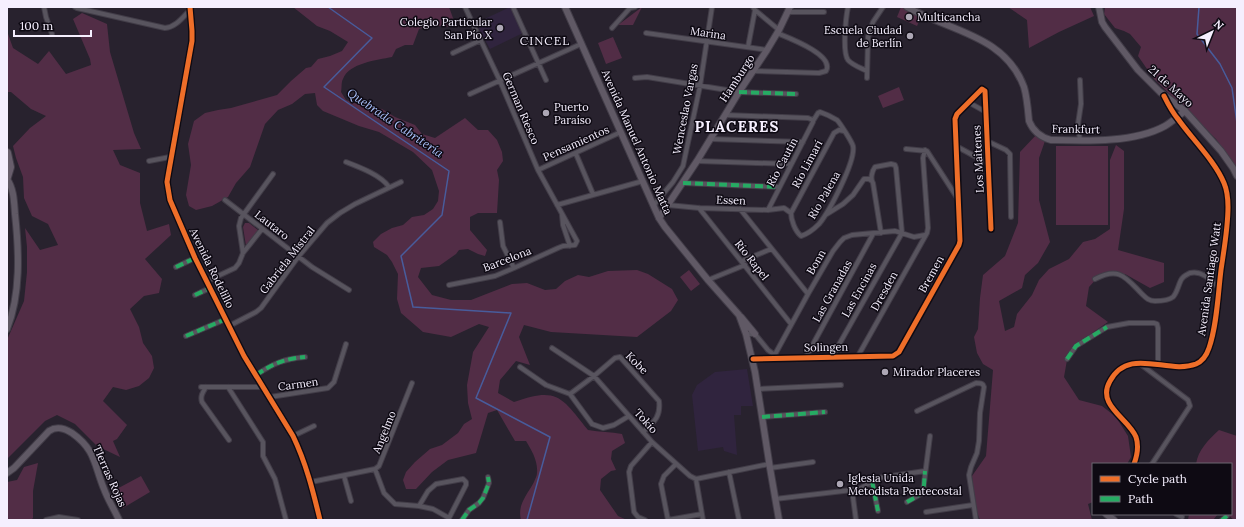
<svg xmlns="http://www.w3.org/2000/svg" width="1244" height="527" font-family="Lora,serif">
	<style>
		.built { fill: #30243e }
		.green { fill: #522d46 }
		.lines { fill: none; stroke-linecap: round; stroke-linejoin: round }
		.stream { stroke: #485c9c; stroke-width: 1.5 }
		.street-casing { stroke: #423d48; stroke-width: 6 }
		.secondary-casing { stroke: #423d48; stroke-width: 8 }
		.highway-casing { stroke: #423d48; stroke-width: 10 }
		.street { stroke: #58545e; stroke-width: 4 }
		.secondary { stroke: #605965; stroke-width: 6 }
		.highway { stroke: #685e6c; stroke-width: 8 }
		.quiet { stroke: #26ab63; stroke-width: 4; stroke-dasharray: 8 4; stroke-linecap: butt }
		.cycleway-casing { stroke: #0e0a13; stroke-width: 8 }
		.cycleway { stroke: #ee6e29; stroke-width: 5 }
		.poi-dot { fill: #ada7b5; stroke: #0e0a13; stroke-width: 1.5 }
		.labels { text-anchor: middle; stroke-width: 3; stroke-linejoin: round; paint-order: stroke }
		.poi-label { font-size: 11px; fill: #f5effe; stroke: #0e0a13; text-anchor: start }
		.street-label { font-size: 11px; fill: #f5effe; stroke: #0e0a13 }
		.neighbourhood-label { font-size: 12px; letter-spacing: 1px; fill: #f5effe; stroke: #0e0a13 }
		.water-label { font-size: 12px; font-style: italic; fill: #acc2fc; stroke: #0e0a13 }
		.district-label { font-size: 15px; font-weight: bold; letter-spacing: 1px; fill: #f5effe; stroke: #0e0a13 }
	</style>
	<rect width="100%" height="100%" fill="#28222e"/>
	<path class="built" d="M510,7H511L523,33L490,49L476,23Z
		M747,369L753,406H741V415H734L737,455L724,451L723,447L698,451L692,395L697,385L715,372Z"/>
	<path class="green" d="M293,7H449L453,18L449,27L429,25L419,29L413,45H405L396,49L392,57C377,60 349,63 343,79C341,82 342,88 341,92L346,100L357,104L382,109L395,117L415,125L422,134L435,138L465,118L478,130H488L497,140L502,152L503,161L497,170L499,180L497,213H478L470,217V230L487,250L485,256L478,254L468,249L459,250L456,254L439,266L421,268L418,277L432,295L451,300H471L512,284L527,283L545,290L556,289L565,281L578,275L589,277L608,271L637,270L648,274L672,289L678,300L671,311L637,337L551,332L524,325L519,337L530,365L516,361L500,380L498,393L514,402C558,386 562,398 588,430C600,432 611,432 622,434L625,443L612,451L611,459L616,470L611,471L601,479L600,490L618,516L627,520H521C517,505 527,495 534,482C535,479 537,476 537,473C538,461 532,451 526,441H515L497,410L488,413L476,453L448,460L432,472L416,489H406L403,480L406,472L415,462L430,449L442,445L458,433L464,424L472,419L468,403L467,385L473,352L489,327L479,324L451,337L423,332L401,313L397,299L398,274L392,262L387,255L374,247L373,242L381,234L392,228L403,225L412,217L424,215L433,209L438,201L439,191L432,170L413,152L379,132L359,126L323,111L317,105L315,93L305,94L292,104L278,110L265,124L250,167L236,183L228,197L212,206L196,210L189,206L186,195L191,165L188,144L194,121L205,113L218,110L231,108L277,95L291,81L306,68L311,67L318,59L330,56L342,51L348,42L330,31L317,26Z
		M642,7L633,25H618Z
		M901,7L921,17L917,26L897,17Z
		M1008,7H1090L1094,16L1059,32L1029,48L1027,20Z
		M1105,7H1237V169L1216,139L1154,79L1138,56L1141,47L1130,34L1124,31L1115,28L1104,14Z
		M82,13L107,24L110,52L134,133L141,149L113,150L120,165L140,173V203L147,231L169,224L171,235L145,259L162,279L159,293L144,296L130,309L139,327L143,343L152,356L154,368L149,378L139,386L126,390L113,387L103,401L127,425L117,439L113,441L120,457L97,446L75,424L57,415L45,421L7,459V340L24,301L27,272V247L25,228L40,250L58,245L48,224L32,216L24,198L23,177L16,158L13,146L30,128L46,116L31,109L11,92H7V31L13,48L38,64L49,51L66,74L91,65L90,59L73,19Z
		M613,37L622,58L606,64L598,43Z
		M899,87L904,100L883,108L878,96Z
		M1037,134L1045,141L1039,158V200L1050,242L1038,263L1025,275L1022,288L999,301L1005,331L1014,327L1017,314L1032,295L1039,280L1049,269L1069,259L1083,242L1095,239L1110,229V160L1116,145L1124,151V209L1118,250L1164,263V282L1150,288L1125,274L1100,275L1089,287L1086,306L1108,322L1076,344L1067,360L1064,377L1079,400L1102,406L1116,417L1128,436L1131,457L1127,464H1093V502L1088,504L1092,520H980L976,510L972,476L986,456L993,370L983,364L977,353L974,337L978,329L980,298L983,275L1005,256L1018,223L1020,152Z
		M1056,146H1108V225H1056Z
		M245,223H249L258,230L246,246L243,227Z
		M689,270L700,284L691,291L680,277Z
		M1219,430L1237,436V520H1234L1227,514H1231V464H1196C1198,450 1209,439 1219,430Z
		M38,463L33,491V518L31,520H7V482L17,480L24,467Z
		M141,476L150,492L123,508L113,491Z
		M1189,514H1218L1213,520H1188Z"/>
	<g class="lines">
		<path class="stream" d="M328,7L372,38L324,87L449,171L442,215L401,256L413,307L511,313L476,398L550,437L527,520
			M1199,7L1197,34L1220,64L1232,88L1237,123"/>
		<g class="street-casing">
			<path id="street" d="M44,7L46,17L52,34
				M75,7L77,8L165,28C176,27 183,17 190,10
				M513,7L546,80
				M848,7C846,17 842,52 848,60C852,65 861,68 867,71
				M755,10L779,30
				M788,12H824
				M612,28L630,8L635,7
				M646,33L767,50
				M748,47L755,10L753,7
				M453,53L481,40
				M753,71L819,73L826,71C835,55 789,38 777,33
				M635,78L647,77L739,92L796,94
				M867,78L868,37L873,22L883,7
				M470,94L581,44
				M968,102L986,112
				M726,115L808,118L813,120V122L768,210
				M711,139L803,142
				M987,141L1006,150L1010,154L1011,217
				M1080,141L1078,124L1081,104L1080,80
				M956,146L989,164
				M906,149L927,151L958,199
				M576,154L593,194
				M149,161L170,157
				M697,161L791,164
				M346,162C359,167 381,175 389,187
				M538,170L621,132
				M683,183L779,187
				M225,200L312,267L349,290
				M557,205L643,181
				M668,205L699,208L768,210L784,208L791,213
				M653,206L673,182L683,166L700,86L712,7
				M699,208L791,324
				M740,209L808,294
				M791,213C791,220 795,231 801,236C808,234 814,229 819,224C829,212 856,161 853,146C852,142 840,123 837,120C832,117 826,114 820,112L818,113L813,121
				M791,213L834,133L839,130L844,131
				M827,214L843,204L853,195L864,179H869L872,181
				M562,215L563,225L570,246
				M500,222L503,246L514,268
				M243,253L239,226L241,218L273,174
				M742,261L771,249
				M176,267L195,258
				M1095,279C1120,266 1126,278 1142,294C1146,298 1149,301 1155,301C1160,301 1168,301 1173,297C1177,293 1178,286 1181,280C1183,276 1186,275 1190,273C1202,270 1211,280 1219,288
				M708,280L745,265
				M207,281L235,268L239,263L243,253L262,229
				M449,285L495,276L514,268L558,248L563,246L575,245L577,241L538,170L500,81L465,7
				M195,295L210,288
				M229,326L256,312L261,308L298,257L327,223L340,213L355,204L401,182
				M746,334H755L768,350L776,356
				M186,336L226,319
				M552,348L594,376L652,442L690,476L696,479L703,520
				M858,356L927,233L928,228L923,158L925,150
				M806,357L873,234
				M832,357L902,233L896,168L895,165L891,164L875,167C872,171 870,179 873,183L881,233
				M773,358L808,294L833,251L840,242L844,238L852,235L895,231L914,237L925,235
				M753,359L893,356L899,352L959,245L960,241L955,119L957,114L982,89L985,91L991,229
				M1067,359L1076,346L1107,327L1129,323H1154L1157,324L1158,328V364
				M1139,363L1188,400L1190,406L1152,464
				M520,367L546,385L570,394L592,424L603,428L614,425L629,416
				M256,375C274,363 284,359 305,357
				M201,387H263
				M206,387C203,392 200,396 202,402L229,440
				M228,387L263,442V456L275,479L286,520
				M758,389L841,385
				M570,394L594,376L615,358L620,357L659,401C661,417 654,422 643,432
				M270,397L328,388L334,382L346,344
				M917,411L976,383C980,383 983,383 984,387L980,413L979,441L977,453L971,467L969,475L976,520
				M762,417L825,412
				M293,436L314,426
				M770,468L813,462
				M375,469L384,493L395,504L419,506L433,509L449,518
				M729,472L739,520
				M344,476L351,501
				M696,479L769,464
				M872,481L878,511
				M311,482L375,469L379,466L412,383
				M852,490L856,520
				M775,499L852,490L861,488L878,478L925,471
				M907,502L921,494L923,491L930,436
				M419,506L428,491L436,484L463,479L466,482V485L448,520
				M926,512L973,505
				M1176,514L1182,517
				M46,520L59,517L78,520
				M462,520L469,510L479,503L483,498L489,483L488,477
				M645,520L638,517L634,512L629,472L631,466L652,442
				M668,520L661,484L664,476L676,464
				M668,520L702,514
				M1222,520L1227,516"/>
		</g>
		<g class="secondary-casing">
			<path id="secondary" d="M190,7L192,31V41L168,176L167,182L170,200L195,258L244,356L293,436C306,463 313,491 320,520
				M565,7L659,218L665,227L708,280L739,315L746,334L755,372L770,468L779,520
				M907,7C949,31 1005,35 1024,87C1027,97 1028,110 1029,121C1033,131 1040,137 1051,140C1086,141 1134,143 1165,126C1172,122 1178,116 1185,111
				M1099,7L1102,22L1105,27L1138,70L1160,92L1185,111L1221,151L1233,168L1237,176
				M7,179C14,189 14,202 15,214C19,251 21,294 7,329
				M659,218L697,161L739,92L767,50L779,30L790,7
				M741,317L755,334
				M1134,464C1137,456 1139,446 1136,437C1128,418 1096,405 1110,381C1129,346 1168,375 1196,364C1203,361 1207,354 1209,348C1217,325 1218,294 1221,270C1224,249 1228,228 1228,207C1228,199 1227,190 1224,183C1215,161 1192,139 1178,119C1172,112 1168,104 1164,96
				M7,473L14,468L49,431C57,426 64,428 72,433C96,450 94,465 104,489C108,500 114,509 119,520
				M1106,514L1114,520"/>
		</g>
		<g class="highway-casing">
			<path id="highway" d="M7,153L10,167L7,177"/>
		</g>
		<use href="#street" class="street"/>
		<use href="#secondary" class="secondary"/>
		<use href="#highway" class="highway"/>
		<path class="quiet" d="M739,92L796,94
			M683,183L779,187
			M176,267L195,258
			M195,295L210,288
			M186,336L226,319
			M1067,359L1076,346L1107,327
			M256,375C274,363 284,359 305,357
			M762,417L825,412
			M872,481L878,511
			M907,502C927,491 923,492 925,471
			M462,520L469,510L479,503L483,498L489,483L488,477
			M1222,520L1227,516"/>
		<g class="cycleway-casing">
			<path id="cycleway" d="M190,7L192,31V41L168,176L167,182L170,200L195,258L244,356L293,436C306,463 313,491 320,520
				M753,359L893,356L899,352L959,245L960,241L955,119L957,114L982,89L985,91L991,229
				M1134,464C1137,456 1139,446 1136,437C1128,418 1096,405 1110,381C1129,346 1168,375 1196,364C1203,361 1207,354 1209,348C1217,325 1218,294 1221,270C1224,249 1228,228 1228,207C1228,199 1227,190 1224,183C1215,161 1192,139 1178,119C1172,112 1168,104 1164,96"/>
		</g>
		<use href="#cycleway" class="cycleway"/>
	</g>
	<g class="poi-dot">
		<circle cx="909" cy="17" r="4"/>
		<circle cx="500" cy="28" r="4"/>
		<circle cx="910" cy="36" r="4"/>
		<circle cx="546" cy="113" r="4"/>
		<circle cx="885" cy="372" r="4"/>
		<circle cx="840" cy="484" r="4"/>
	</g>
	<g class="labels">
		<g class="poi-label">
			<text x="917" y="21">Multicancha</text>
			<text x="492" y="26" text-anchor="end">Colegio Particular<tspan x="492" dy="13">San Pío X</tspan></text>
			<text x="902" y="34" text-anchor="end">Escuela Ciudad<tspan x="902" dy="13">de Berlín</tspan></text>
			<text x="554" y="111">Puerto<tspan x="554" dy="13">Paraíso</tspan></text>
			<text x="893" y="376">Mirador Placeres</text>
			<text x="848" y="482">Iglesia Unida<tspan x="848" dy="13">Metodista Pentecostal</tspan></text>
		</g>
		<g class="street-label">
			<text transform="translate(708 33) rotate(8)" y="4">Marina</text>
			<text transform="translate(737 78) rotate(-57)" y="4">Hamburgo</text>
			<text transform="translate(1171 86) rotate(42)" y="4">21 de Mayo</text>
			<text transform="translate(521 108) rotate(67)" y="4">German Riesco</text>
			<text transform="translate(685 109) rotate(-79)" y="4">Wenceslao Vargas</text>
			<text transform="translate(1076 129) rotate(1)" y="4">Frankfurt</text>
			<text transform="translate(637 142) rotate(66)" y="4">Avenida Manuel Antonio Matta</text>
			<text transform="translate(576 143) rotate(-24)" y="4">Pensamientos</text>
			<text transform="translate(978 159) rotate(-93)" y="4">Los Maitenes</text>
			<text transform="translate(782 162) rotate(-62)" y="4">Río Cautin</text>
			<text transform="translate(807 164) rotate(-62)" y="4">Río Limarí</text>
			<text transform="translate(824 195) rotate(-60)" y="4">Río Palena</text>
			<text transform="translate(731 200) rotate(2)" y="4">Essen</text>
			<text transform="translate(272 225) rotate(38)" y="4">Lautaro</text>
			<text transform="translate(507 259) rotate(-21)" y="4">Barcelona</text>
			<text transform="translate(287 260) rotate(-52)" y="4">Gabriela Mistral</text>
			<text transform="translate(752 260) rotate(52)" y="4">Río Rapel</text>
			<text transform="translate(816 262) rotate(-60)" y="4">Bonn</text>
			<text transform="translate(212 268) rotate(64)" y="4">Avenida Rodelillo</text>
			<text transform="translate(931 274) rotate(-61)" y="4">Bremen</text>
			<text transform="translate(1209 279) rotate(-82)" y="4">Avenida Santiago Watt</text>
			<text transform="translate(859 290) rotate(-61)" y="4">Las Encinas</text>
			<text transform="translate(832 291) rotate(-61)" y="4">Las Granadas</text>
			<text transform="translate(884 291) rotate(-61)" y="4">Dresden</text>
			<text transform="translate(826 347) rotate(-1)" y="4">Solingen</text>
			<text transform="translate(637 363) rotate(45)" y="4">Kobe</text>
			<text transform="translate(298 384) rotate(-8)" y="4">Carmen</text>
			<text transform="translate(646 421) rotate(48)" y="4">Tokio</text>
			<text transform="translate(384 432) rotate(-68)" y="4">Angelmo</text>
			<text transform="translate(110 476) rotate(66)" y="4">TIerras Rojas</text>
		</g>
		<g class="neighbourhood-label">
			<text x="545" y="45">CINCEL</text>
		</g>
		<g class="water-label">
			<text transform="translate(395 123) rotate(34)" y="4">Quebrada Cabritería</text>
		</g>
		<g class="district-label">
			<text x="737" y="132">PLACERES</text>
		</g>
	</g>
	<rect width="1244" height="527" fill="none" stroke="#f5effe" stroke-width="16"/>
	<rect x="1092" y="463" width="140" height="52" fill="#0e0a13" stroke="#6a6671"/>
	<rect x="1100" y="476" width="20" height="6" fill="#ee6e29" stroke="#6a6671"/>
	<text x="1128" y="483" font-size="12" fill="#f5effe">Cycle path</text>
	<rect x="1100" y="496" width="20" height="6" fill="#26ab63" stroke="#6a6671"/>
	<text x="1128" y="503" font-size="12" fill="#f5effe">Path</text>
	<g transform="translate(1212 32) rotate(43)" stroke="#0e0a13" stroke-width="3" paint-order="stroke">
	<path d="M0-3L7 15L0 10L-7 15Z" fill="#f5effe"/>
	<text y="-6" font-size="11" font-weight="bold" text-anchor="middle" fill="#f5effe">N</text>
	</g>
	<path d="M14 30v6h77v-6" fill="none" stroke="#f5effe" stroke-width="2"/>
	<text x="20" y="30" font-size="12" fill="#f5effe" stroke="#0e0a13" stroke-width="3" paint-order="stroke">100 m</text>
</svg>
